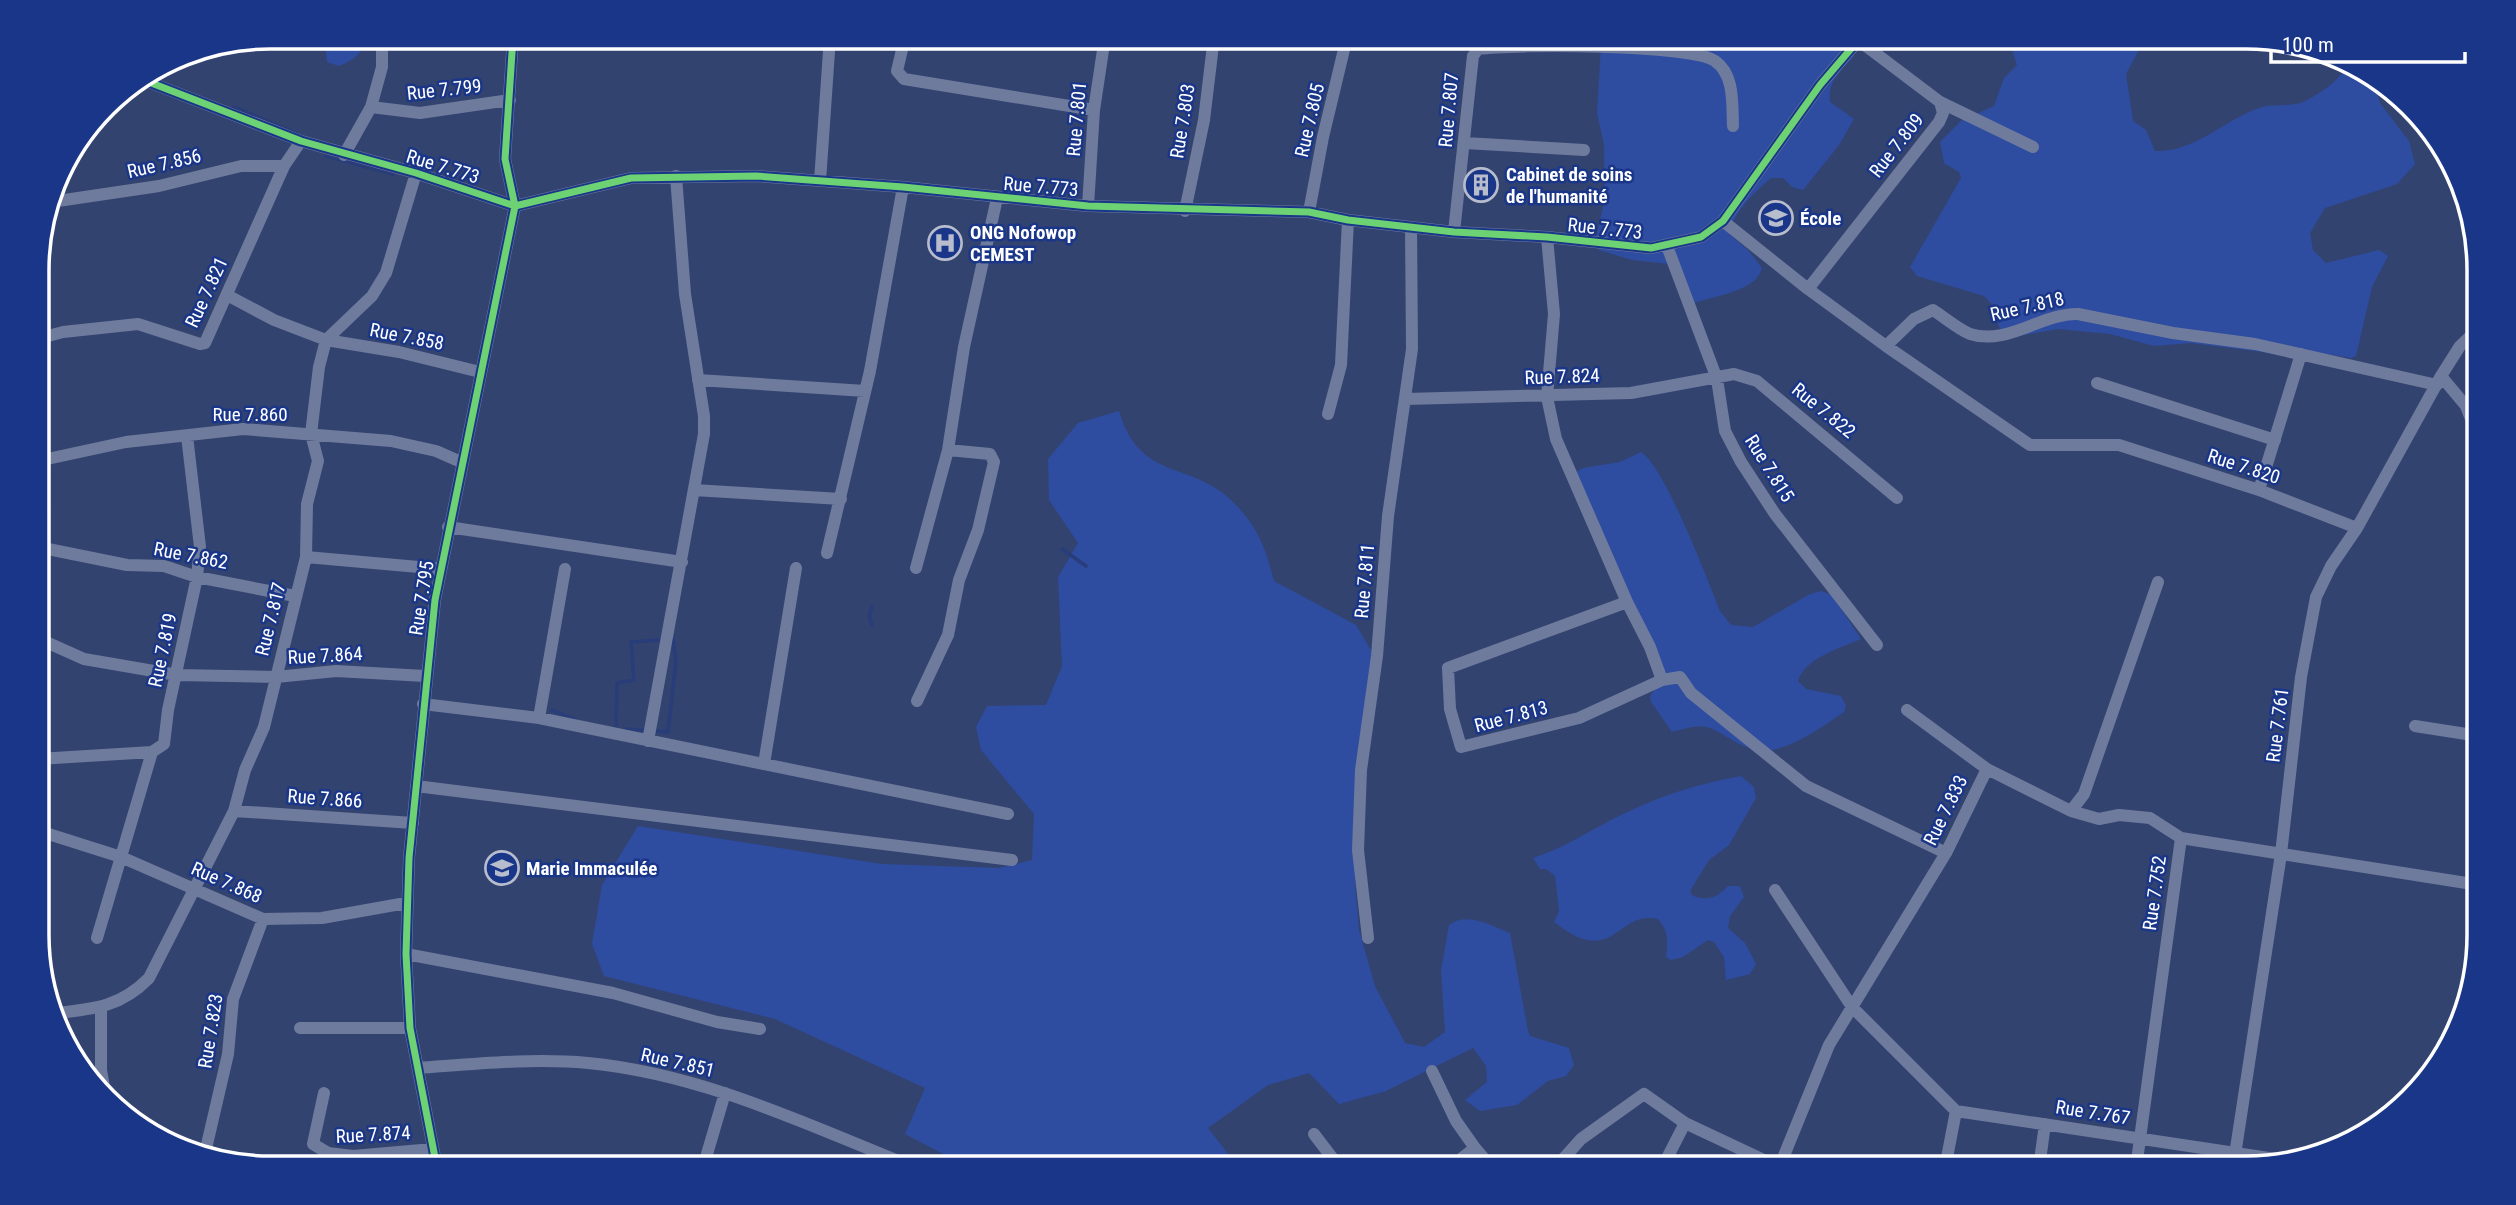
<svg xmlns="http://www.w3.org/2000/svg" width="2516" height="1205" font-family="'Roboto Condensed',sans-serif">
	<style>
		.green { fill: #2e4da0 }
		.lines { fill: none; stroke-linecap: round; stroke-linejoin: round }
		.stream { stroke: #283d79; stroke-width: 3.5 }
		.minor { stroke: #6f7b9d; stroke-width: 12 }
		.cycleway-casing { stroke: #1a3689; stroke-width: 11 }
		.cycleway { stroke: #6cd273; stroke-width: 7 }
		.labels { text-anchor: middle; stroke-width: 5; stroke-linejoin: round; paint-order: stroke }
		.street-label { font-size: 19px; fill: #fff; stroke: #1a3689 }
		.poi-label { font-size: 19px; font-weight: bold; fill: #fff; stroke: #1a3689; text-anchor: start }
		.rim { fill: none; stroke: #fff; stroke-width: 3.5 }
	</style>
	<rect width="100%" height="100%" fill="#334370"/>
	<path class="green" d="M324,37H365C364,53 354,60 339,66L327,62Z
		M1514,37H1840L1854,56C1841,71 1827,82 1830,102L1854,119L1839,145L1803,190L1792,187L1783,178H1771C1754,193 1734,211 1729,234L1748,250L1762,268C1757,291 1714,296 1694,303L1679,265L1632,260L1599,250L1596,239L1605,197L1604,144L1597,113L1601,46H1556Z
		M2008,37H2151L2140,48L2126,74L2133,121L2146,130L2155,151C2196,152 2222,121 2259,108C2274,103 2293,108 2307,100C2325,90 2341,80 2349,61L2374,82L2380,103L2409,141L2415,164L2397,184L2325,208L2310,233L2313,250L2326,263L2379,250L2388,256L2372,287L2356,356L2351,358L2300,350L2278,354L2191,343L2154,346L2110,334L2058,329L2018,336L2001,330L1998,325L2001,314L1984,296L1917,276L1910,267L1961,178L1959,172L1944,163L1940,142L1961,121L1994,106L2004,78L2017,65Z
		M1119,411C1140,484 1194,459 1236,505C1259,529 1266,550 1274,581L1356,625L1375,657L1360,752L1355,882L1359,930L1375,986L1405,1043L1424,1047L1445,1032L1441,970L1449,925C1467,911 1492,926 1510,933L1528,1031L1530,1036L1569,1048L1574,1065L1566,1076L1548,1081L1517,1105L1480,1111L1465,1100L1487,1082L1486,1066L1473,1048L1386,1091L1339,1104L1309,1073L1268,1085L1208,1128L1239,1168H970L905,1134L925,1088L775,1019L604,976L592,944L602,885L638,826L882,864L999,868L1032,860L1034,814L981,750L976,727L987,706L1046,705L1062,666L1058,577L1078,543L1049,500L1048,459L1078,423Z
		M1641,452C1665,467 1707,579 1720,611L1731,625L1753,627L1810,594L1821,591L1832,595L1861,639C1840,648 1805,658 1798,681L1806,689L1841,696L1846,706L1844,712C1823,726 1797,746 1771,750C1746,754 1730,736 1710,728C1697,724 1684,729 1672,732L1651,702L1650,697L1656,686L1651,649L1574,473L1583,468L1620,462Z
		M1741,776L1754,787L1756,798L1729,845L1709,860L1690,891L1693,896C1710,901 1716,898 1728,886H1740L1744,897L1730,916L1728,928L1745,943L1756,964L1750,974L1726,980L1724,957L1714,942L1708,940L1683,957L1671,960L1666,957C1668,941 1669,932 1658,919C1615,910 1615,970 1554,922L1559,911L1555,876L1546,869H1540L1533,858C1565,848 1592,829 1621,815C1659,796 1700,783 1741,776Z"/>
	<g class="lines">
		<path class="stream" d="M234,107L296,133
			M326,156L393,174
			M1062,549L1086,566
			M872,625L869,616L872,606
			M552,710L576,720
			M616,729L617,683L634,680L631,642L673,639L676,661L668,732L625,729"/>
		<path class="minor" d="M382,37V67L371,107L420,113L510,100
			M905,37L897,71L904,79L1094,110
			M141,79L301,141L416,173L515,206L631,178L756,176L903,187L1088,206L1309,212L1348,220L1454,232L1547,237L1651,248L1701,237L1723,221L1820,85L1861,37
			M1940,102L2033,147
			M1465,143L1584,150
			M344,155L371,107
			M820,181L830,37
			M51,202L159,186L241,166H284
			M1088,206L1094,110L1105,37
			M1185,211L1204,120L1214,37
			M1309,212L1323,137L1347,37
			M1723,221L1808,289L1886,346L1914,319L1933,310C1944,317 1958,329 1970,334C2007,346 2042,313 2078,314L2173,333L2255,344L2437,385
			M1454,232L1473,56L1478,49C1512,44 1692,44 1715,61C1735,75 1732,104 1733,126
			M1547,237L1554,314L1547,397L1556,439L1627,602L1448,668L1450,709L1461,747L1579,718L1662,680L1650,647L1627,602
			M1667,246L1717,379L1725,431L1741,462L1775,514L1877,645
			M1808,289L1939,122L1943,113L1940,102L1858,40
			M227,295L274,320L326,340L399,352L480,372
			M37,339L63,332L138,324L200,344L205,343L284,166L301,141
			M1886,346L2030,445H2119L2259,490L2357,528
			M2441,376L2466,406L2478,437
			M698,380L865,391
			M2097,383L2275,440
			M1406,399L1631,393L1734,374L1757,381L1897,498
			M1328,414L1341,365L1348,220
			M38,461L126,442L243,429L391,441L436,451L461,462
			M694,490L841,499
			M2259,490L2301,354
			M448,527L682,562
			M38,547L127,565L164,566L197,577L295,596
			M827,553L870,371L903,187
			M306,557L441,569
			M916,568L948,450L964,347L997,198
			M38,664L46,642L84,659L177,675L276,677L336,671L425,676
			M1662,680L1680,677L1691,693L1806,786L1946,853
			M917,701L948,635L959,580L978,530L994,462L990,454L948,450
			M423,704L539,718L1008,814
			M1907,710L1987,769
			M539,718L565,569
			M2415,726L2479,736
			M648,741L704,434V416L685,294L676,176
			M38,759L152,752L164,744L168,710L197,577L200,547L187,436
			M764,764L796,568
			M416,786L1012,860
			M234,811L413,823
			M2071,811L2099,819L2119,815L2150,818L2181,838L2479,885
			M39,831L121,857L263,919L322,918L406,903
			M1775,890L1852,1007L1956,1111
			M97,938L152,752
			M1368,938L1358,850L1361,770L1377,656L1388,516L1412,349L1411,227
			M406,954L613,993L717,1022L760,1029
			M101,1009V1070L105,1093
			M58,1013C95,1009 122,1006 149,978L234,811L245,770L264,727L306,557L307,504L318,461L311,434L319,367L326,340L372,296L386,273L416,173
			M300,1028H410
			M418,1068C475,1064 532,1058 588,1063C704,1074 810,1126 916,1168
			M1432,1071L1456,1121L1475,1148
			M324,1093L313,1144L328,1153
			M1956,1111L2282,1160
			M1314,1134L1340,1168
			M205,1153L228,1054L233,999L263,919
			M707,1154L725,1093
			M327,1168L328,1153L353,1156L433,1149
			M437,1168L410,1028L406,954L409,858L435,600L515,206L505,159L513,37
			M1449,1168L1475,1148L1492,1168
			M1555,1168L1581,1139L1644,1094L1685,1123L1781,1168
			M1662,1168L1685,1123
			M1779,1168L1829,1045L1946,853L1987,769L2071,811L2084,794L2158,582
			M1945,1168L1956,1111
			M2039,1168L2045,1124
			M2136,1168L2181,838
			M2233,1168L2281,854L2301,677L2316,597L2331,566L2357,528L2441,376L2460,346L2478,329"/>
		<g class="cycleway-casing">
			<path id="cycleway" d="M141,79L301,141L416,173L515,206L631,178L756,176L903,187L1088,206L1309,212L1348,220L1454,232L1547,237L1651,248L1701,237L1723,221L1820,85L1861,37
				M437,1168L410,1028L406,954L409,858L435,600L515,206L505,159L513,37"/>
		</g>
		<use href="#cycleway" class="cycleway"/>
	</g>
	<defs>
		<g id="building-ring" transform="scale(1.75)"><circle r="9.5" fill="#1a3689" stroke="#b8bdcd" stroke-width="1.5"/><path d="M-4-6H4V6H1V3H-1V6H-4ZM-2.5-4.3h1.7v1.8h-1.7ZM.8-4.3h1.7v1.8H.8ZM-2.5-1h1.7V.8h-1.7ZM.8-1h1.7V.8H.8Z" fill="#b8bdcd"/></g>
		<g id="school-ring" transform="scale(1.75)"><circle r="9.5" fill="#1a3689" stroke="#b8bdcd" stroke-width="1.5"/><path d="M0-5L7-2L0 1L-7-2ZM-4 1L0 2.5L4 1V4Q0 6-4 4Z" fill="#b8bdcd"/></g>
		<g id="hospital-ring" transform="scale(1.75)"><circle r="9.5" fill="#1a3689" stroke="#b8bdcd" stroke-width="1.5"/><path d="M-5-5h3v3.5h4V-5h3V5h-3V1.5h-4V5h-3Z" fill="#b8bdcd"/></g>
	</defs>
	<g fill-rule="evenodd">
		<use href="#building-ring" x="1481" y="185"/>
		<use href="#school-ring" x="1776" y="218"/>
		<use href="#hospital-ring" x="945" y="243"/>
		<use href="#school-ring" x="502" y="868"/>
	</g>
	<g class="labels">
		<g class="street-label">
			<text transform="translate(444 89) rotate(-6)" y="7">Rue 7.799</text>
			<text transform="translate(1448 110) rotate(-85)" y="7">Rue 7.807</text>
			<text transform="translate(1076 119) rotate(-85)" y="7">Rue 7.801</text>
			<text transform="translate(1309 120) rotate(-77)" y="7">Rue 7.805</text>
			<text transform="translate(1182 121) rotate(-81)" y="7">Rue 7.803</text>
			<text transform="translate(1896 145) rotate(-52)" y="7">Rue 7.809</text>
			<text transform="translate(164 163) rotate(-13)" y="7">Rue 7.856</text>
			<text transform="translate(443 166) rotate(17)" y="7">Rue 7.773</text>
			<text transform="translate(1041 186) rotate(5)" y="7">Rue 7.773</text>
			<text transform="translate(1605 228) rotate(6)" y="7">Rue 7.773</text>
			<text transform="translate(206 292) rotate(-65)" y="7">Rue 7.821</text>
			<text transform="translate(2027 306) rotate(-13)" y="7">Rue 7.818</text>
			<text transform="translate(407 336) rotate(11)" y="7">Rue 7.858</text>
			<text transform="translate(1562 376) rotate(-2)" y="7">Rue 7.824</text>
			<text transform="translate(1824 410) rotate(39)" y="7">Rue 7.822</text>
			<text x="250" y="421">Rue 7.860</text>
			<text transform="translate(2244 466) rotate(18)" y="7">Rue 7.820</text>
			<text transform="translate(1770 468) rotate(58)" y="7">Rue 7.815</text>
			<text transform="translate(191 555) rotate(11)" y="7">Rue 7.862</text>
			<text transform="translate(1364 581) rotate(-85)" y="7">Rue 7.811</text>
			<text transform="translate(421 598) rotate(-81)" y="7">Rue 7.795</text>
			<text transform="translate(270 619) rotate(-76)" y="7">Rue 7.817</text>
			<text transform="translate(162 650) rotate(-78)" y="7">Rue 7.819</text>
			<text transform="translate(325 655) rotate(-3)" y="7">Rue 7.864</text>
			<text transform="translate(1511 716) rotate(-15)" y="7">Rue 7.813</text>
			<text transform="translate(2277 725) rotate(-83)" y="7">Rue 7.761</text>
			<text transform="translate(325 798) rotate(4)" y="7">Rue 7.866</text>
			<text transform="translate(1945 810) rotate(-64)" y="7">Rue 7.833</text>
			<text transform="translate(227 882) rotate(24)" y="7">Rue 7.868</text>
			<text transform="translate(2154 893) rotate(-82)" y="7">Rue 7.752</text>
			<text transform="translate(210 1031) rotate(-81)" y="7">Rue 7.823</text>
			<text transform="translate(678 1062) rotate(13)" y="7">Rue 7.851</text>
			<text transform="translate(2093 1112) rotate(9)" y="7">Rue 7.767</text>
			<text transform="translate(373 1134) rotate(-3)" y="7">Rue 7.874</text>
		</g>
		<g class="poi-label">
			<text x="1506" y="181">Cabinet de soins<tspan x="1506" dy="22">de l'humanité</tspan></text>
			<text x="1800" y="225">École</text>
			<text x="970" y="239">ONG Nofowop<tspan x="970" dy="22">CEMEST</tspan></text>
			<text x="526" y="875">Marie Immaculée</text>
		</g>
	</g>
	<path d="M0 0H2516V1205H0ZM270 49H2246A221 221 0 0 1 2467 270V935A221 221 0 0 1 2246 1156H270A221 221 0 0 1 49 935V270A221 221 0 0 1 270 49Z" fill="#1a3689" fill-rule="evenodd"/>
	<path class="rim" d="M270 49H2246A221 221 0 0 1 2467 270V935A221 221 0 0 1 2246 1156H270A221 221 0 0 1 49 935V270A221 221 0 0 1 270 49Z"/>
	<path d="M2271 52v10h194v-10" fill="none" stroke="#ffffff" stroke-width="3.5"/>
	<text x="2282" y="52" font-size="21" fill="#ffffff" stroke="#1a3689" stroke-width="5" paint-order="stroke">100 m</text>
</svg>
